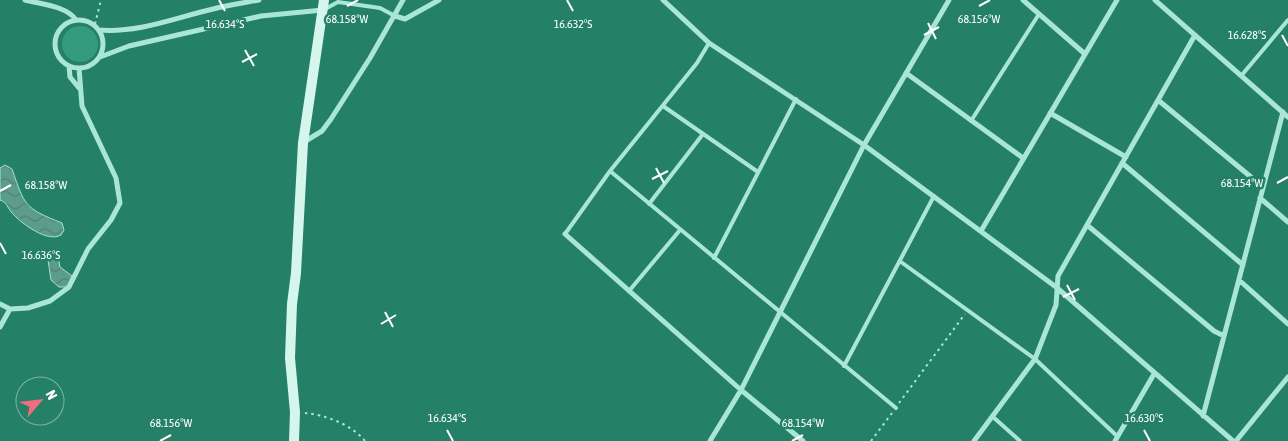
<svg xmlns="http://www.w3.org/2000/svg" width="1288" height="441" font-family="'Asap Condensed',sans-serif">
	<style>
		.green { fill: #349b7e }
		.water { fill: url(#water-waves); stroke: #9ee7d1 }
		.lines { fill: none; stroke-linecap: round; stroke-linejoin: round }
		.path { stroke: #aae6d5; stroke-width: 2; stroke-dasharray: 2.5 4; stroke-linecap: butt }
		.lane { stroke: #aae6d5; stroke-width: 4 }
		.street { stroke: #aae6d5; stroke-width: 5 }
		.secondary { stroke: #d4f6ed; stroke-width: 10 }
		.ticks { fill: none; stroke: #fff; stroke-width: 2 }
		.ticks-label { font-size: 12px; text-anchor: middle; fill: #fff; stroke: #248067; stroke-width: 5; stroke-linejoin: round; paint-order: stroke }
	</style>
	<defs>
		<pattern id="water-waves" width="16" height="10" patternUnits="userSpaceOnUse" patternTransform="scale(1.25)"><rect width="16" height="10" fill="#5b9c8a"/><path d="M0 5q4-4 8 0t8 0" fill="none" stroke="#568074"/></pattern>
	</defs>
	<rect width="100%" height="100%" fill="#248067"/>
	<path class="green" d="M62 44a18 18 0 1 1 36 0a18 18 0 1 1-36 0Z"/>
	<path class="water" d="M5,165L12,169C25,206 24,208 62,223L64,230L61,235C48,243 22,224 13,214C7,208 8,203 0,200V168Z
		M49,251L58,256L60,267L72,276L67,287H59L51,280L47,253Z"/>
	<g class="lines">
		<path class="path" d="M95,24L101,0
			M899,403L965,314
			M305,413C325,415 351,424 365,441
			M871,441L892,413"/>
		<path class="lane" d="M325,9L338,2L380,8L395,16
			M1241,76L1288,20
			M663,106L758,172
			M971,121L1039,14
			M610,171L896,408
			M649,204L703,134
			M565,234L610,171L697,63L709,43
			M714,258L796,99
			M901,262L1035,359L1117,436
			M629,291L680,230
			M844,366L934,196
			M992,416L1020,441"/>
		<path class="street" d="M25,0C40,4 67,6 76,20
			M663,0L709,43L864,145L1056,287L1233,441
			M1023,0L1085,54
			M1155,0L1288,117
			M395,16L405,19L439,0
			M55 44a24 24 0 1 1 48 0a24 24 0 1 1-48 0Z
			M99,30C140,33 174,18 213,9C228,5 243,3 259,0
			M100,57L129,46L261,16L323,10
			M69,66L70,77L79,88
			M906,73L1023,158
			M1158,100L1263,187
			M1050,113L1126,157
			M304,142L322,131L331,119L370,58L403,0
			M1122,163L1243,265
			M1260,198L1288,222
			M1087,225L1214,331L1224,336
			M981,231L1117,0
			M565,234L741,390L803,441
			M1239,280L1288,324
			M0,304L10,309
			M0,327L10,309L28,308L50,301L69,287L88,249L111,220L120,203L116,178L82,106L79,68
			M1203,416L1283,112
			M710,441L741,390L864,145L949,0
			M974,441L1035,359L1056,305L1058,276L1195,35
			M1115,441L1154,374
			M1236,441L1288,377"/>
		<path class="secondary" d="M294,441L295,412L290,358L292,304L296,273L303,143L324,0"/>
	</g>
	<path class="ticks" d="M219,0L225,11M567,0L573,11M347,6L358,0M979,6L990,0M928,23L936,39M924,35L939,27M1282,35L1288,46M245,50L254,66M242,62L257,54M656,168L664,183M652,179L668,171M1277,183L1288,177M0,191L11,185M0,243L6,254M1067,285L1075,300M1063,297L1079,289M385,312L393,327M381,324L396,315M447,430L453,441M1144,430L1150,441M160,441L171,435M792,441L803,435"/>
	<g class="ticks-label">
		<text x="347" y="23">68.158°W</text>
		<text x="979" y="23">68.156°W</text>
		<text x="225" y="28">16.634°S</text>
		<text x="573" y="28">16.632°S</text>
		<text x="1247" y="39">16.628°S</text>
		<text x="1242" y="187">68.154°W</text>
		<text x="46" y="189">68.158°W</text>
		<text x="41" y="259">16.636°S</text>
		<text x="447" y="422">16.634°S</text>
		<text x="1144" y="422">16.630°S</text>
		<text x="171" y="427">68.156°W</text>
		<text x="803" y="427">68.154°W</text>
	</g>
	<g transform="translate(40 401) rotate(62)"><circle r="24" fill="#248067" stroke="#7cb3a4"/>
	<path d="M0-4L9 19L0 12L-9 19Z" fill="#f16d7d"/>
	<text y="-8" font-size="14" font-weight="bold" text-anchor="middle" fill="#ffffff">N</text>
	</g>
</svg>
